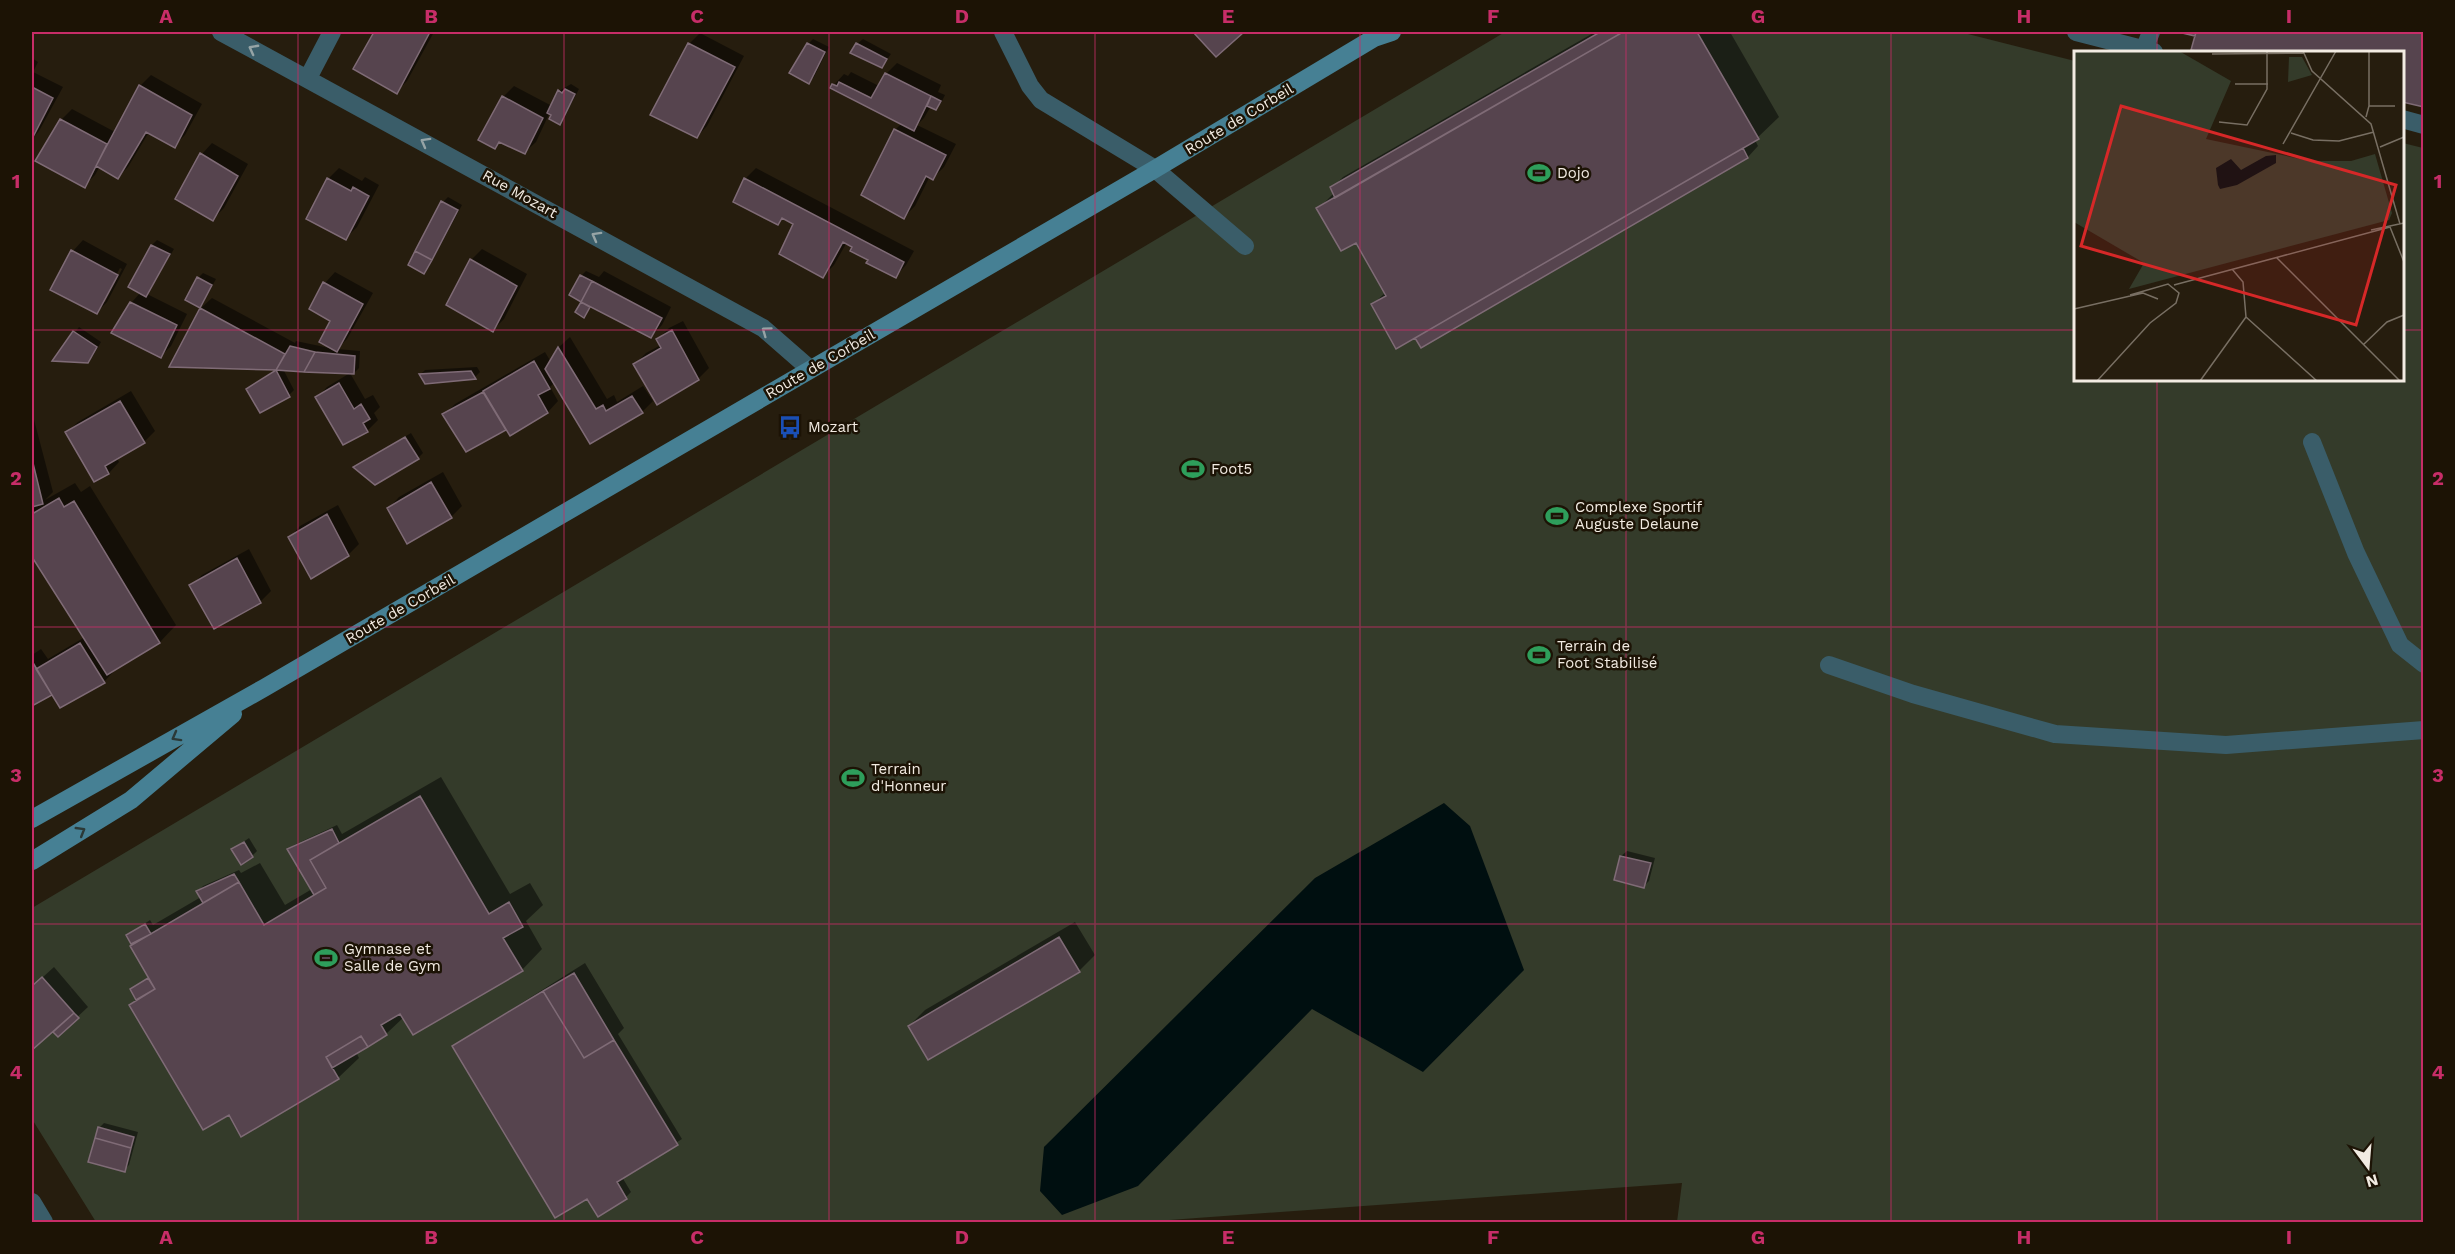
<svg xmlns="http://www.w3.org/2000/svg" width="2455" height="1254" font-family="'Work Sans',sans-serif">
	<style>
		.green { fill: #343b2a }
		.water { fill: #000f10 }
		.shadow { fill: #0007; fill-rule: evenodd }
		.building { fill: #56444e; stroke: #7f6b76; stroke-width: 1.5 }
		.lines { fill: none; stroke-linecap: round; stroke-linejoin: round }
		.lane { stroke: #3a5d69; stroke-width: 18 }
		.street { stroke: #3a5d69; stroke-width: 18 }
		.secondary { stroke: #468094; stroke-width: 18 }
		.oneway { stroke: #96a4a6 }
		.oneway2 { stroke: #2b3937 }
		.grid { fill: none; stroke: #c72d68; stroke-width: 1.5; stroke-opacity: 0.55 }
		.labels { text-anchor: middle; stroke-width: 5; stroke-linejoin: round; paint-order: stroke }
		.street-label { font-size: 15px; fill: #f2ebe2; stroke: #1c1305 }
		.poi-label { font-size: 15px; fill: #f2ebe2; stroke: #1c1305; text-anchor: start }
		.inset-road { fill: none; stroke: #786f63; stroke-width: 1.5 }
		.view { fill: #d62828; fill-opacity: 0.15; stroke: #d62828; stroke-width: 3 }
		.inset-edge { fill: none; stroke: #f2ebe2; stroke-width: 3 }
		.neatline { fill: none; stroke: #c72d68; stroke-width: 2 }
		.grid-label { font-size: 20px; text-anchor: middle; font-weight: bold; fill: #c72d68 }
	</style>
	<rect width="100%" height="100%" fill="#261d0e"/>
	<path class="green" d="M1505,32H1960L2075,61L2076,380H2402L2403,143L2423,148V1222H1677L1682,1183L1142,1222H96L32,1119V908Z"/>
	<path class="water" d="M1444,803L1470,826L1524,970L1423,1072L1312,1009L1138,1186L1062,1215L1040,1191L1044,1147L1315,878Z"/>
	<path class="shadow" d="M376,32H434L407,81L396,92L355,69Z
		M1195,32H1242L1216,55Z
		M1595,32H1730L1779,117L1755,140L1758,146L1748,157L1421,345L1417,338L1373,304L1386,292L1356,241L1318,209L1334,193L1332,188L1343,177Z
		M2184,32H2424V105L2402,52H2208L2193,49L2196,35Z
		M700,33L744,56L707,126L697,137L652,114L689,44Z
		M813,39L829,47L814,77L809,82L808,44Z
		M863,39L891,54L882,66L857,44Z
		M32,58L38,62L33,72L63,87L39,131L32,139Z
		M897,63L941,85L938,92L945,95L941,103L936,108L931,106L924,118L917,125L956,144L944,167L933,178L930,176L915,206L904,217L895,130L902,123L834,85L844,74L848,76L851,72L879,86L886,74Z
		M151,75L202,104L185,135L174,146L149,132L128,167L118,177L100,166L95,175L84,186L37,160L61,120L72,109L115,132L140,86Z
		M571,84L579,89L564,118L559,123L550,112L536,142L525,152L501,141L495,147L503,97L514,86L552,106L559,91Z
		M212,143L248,164L224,208L213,219L202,154Z
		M339,168L362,181L365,177L379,185L357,227L346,238L328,179Z
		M756,168L914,251L906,265L896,276L847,242L834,265L823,276L795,224L784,217L778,223L745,179Z
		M448,197L462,205L429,267L424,272L443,202Z
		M83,240L127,264L107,302L96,313L73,251ZM120,268L122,269L105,302H102Z
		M157,240L174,249L147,294L187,314L171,346L161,356L131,303L141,292L130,286L152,245Z
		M482,249L527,274L504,319L493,330L471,260Z
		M586,271L599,277L604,271L671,307L662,325L651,336L592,299L584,316L577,312L583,302L581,276Z
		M335,272L373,293L347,339L337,349L360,351L359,368L354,373L283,369L294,390L289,395L248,389L278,369L171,365L201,308L212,298L295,343L296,341L334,349L332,320L325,283Z
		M203,273L216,279L201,307L187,300L198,278Z
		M683,321L709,368L698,379L658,403L635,364L646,353L661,345L658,339L669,328Z
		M79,327L101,342L93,356L88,361L55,360Z
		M570,337L607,399L614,395L617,402L643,386L653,401L642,412L591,442L555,382L550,387L558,401L548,412L510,434L506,428L466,450L444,415L455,404L545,352L551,362L559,347Z
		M477,367L480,372L475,377L425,382L421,374L425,370Z
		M350,373L365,399L373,395L380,407L374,413L378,420L367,431L317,398L327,387Z
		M131,391L155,431L144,442L117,458L119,462L109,473L94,480L67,432L78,422Z
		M32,412L53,492L45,500L75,483L81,492L90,486L176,625L160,642L113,669L114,671L104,682L52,693L32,704V655L41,649L48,659L85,637L32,555V509L39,504L32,506Z
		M411,433L423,453L418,458L355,467Z
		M443,472L462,506L451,517L408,542L389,508L399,497Z
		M338,505L359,544L348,555L312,576L290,537L300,526Z
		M249,549L271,591L261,601L214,627L191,586L202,575Z
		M441,777L510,894L530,883L543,905L526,921L542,949L522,970L404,1017L386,1034L356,1052L359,1058L338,1078L230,1113L131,1005L137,999L132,990L150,977L128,935L150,920L153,925L201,897L198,891L203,886L239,870L241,873L260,863L285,905L312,889L289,850L294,845L337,825L342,834Z
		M249,838L257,851L252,856L233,849Z
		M1627,851L1655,858L1649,881L1644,886L1616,879L1621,856Z
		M1075,922L1095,955L1079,971L909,1026L925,1010Z
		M585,963L624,1028L618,1034L682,1139L622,1177L631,1192L626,1197H588L453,1046Z
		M54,967L88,1007L58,1035L53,1030L32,1048V987Z
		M104,1123L138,1132L129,1165L124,1170L99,1128Z"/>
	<path class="building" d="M374,32H430L397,94L353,69Z
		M1193,32H1244L1216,57Z
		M1600,32H1623L1335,198L1330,187Z
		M1623,32H1697L1759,139L1396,349L1371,304L1386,296L1356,243L1341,251L1316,208Z
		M2178,32H2196L2195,36Z
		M2196,32H2424V107L2402,102V52H2202L2191,50Z
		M688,43L735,67L697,138L650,115Z
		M807,43L825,52L809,84L789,73Z
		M856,43L887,59L882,68L850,53Z
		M885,73L931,96L914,131L830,88L832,84L837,86L839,82L871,98Z
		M139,85L192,115L175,148L146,132L118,179L96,166Z
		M32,87L53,98L32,139Z
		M565,89L575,94L560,125L549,119L551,115L547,113L558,90L562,93Z
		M502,96L543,118L525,154L499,142L495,149L478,140Z
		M931,96L941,101L936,110L927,106Z
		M60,119L107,144L85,188L35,161Z
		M894,129L946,155L933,180L926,176L904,219L861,195Z
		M1743,148L1748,158L1421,348L1415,338Z
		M200,153L238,176L213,221L175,199Z
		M327,178L351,191L353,187L369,196L346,240L306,219Z
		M744,178L904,262L896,278L866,263L868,260L850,251L852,247L843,242L823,278L779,254L793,224L782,218L778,225L733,202Z
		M441,201L458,210L432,260L415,251Z
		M151,245L170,254L146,297L128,287Z
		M71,250L118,275L97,314L50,290Z
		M415,251L432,260L424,274L408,265Z
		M470,259L517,286L493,332L446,305Z
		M580,275L592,281L581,302L569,295Z
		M197,277L212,285L200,308L185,300Z
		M592,281L662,318L651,338L581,302Z
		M323,282L363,304L337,352L319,342L330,321L309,309Z
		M130,302L177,325L161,358L111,333Z
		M581,302L590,307L584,318L575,312Z
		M200,308L285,354L276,370L169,367Z
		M672,330L699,380L657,405L633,364L661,348L656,339Z
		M73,331L97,347L88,363L52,361Z
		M290,346L315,352L304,372L276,370Z
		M558,347L596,409L603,405L606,411L632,396L643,413L590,444L545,369Z
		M315,352L355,356L354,374L304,372Z
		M534,361L550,389L538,395L548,413L510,436L483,391Z
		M276,370L290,397L260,413L246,389Z
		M471,371L476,379L425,384L419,374Z
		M339,383L354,409L361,404L370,419L363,423L368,432L343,445L315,397Z
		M483,392L506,430L466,452L442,414Z
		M120,401L145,443L105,466L109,474L94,482L65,432Z
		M405,437L419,459L375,485L353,467Z
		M32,459L43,504L32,507Z
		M431,482L452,518L407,544L387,508Z
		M59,498L64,507L74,501L160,643L107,675L32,557V514Z
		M327,514L349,556L311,579L288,537Z
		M237,558L261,603L214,629L189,585Z
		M80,643L105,683L60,708L36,669Z
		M32,661L52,695L32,706Z
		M420,796L489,914L509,902L523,927L503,938L523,971L413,1035L400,1014L381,1025L387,1035L368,1047L361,1036L326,1057L339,1079L241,1137L229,1115L203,1130L129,1005L155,989L130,946L239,882L264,925L326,888L310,860Z
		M332,829L339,843L310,860L326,888L314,895L287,849Z
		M244,842L253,857L241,865L231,849Z
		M1620,856L1651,863L1644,888L1614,880Z
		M234,874L239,882L203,903L196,891Z
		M145,924L151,934L131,944L126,935Z
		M1059,937L1080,972L928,1060L908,1026Z
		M574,973L614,1040L584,1058L543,991Z
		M42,977L74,1013L32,1050V986Z
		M148,978L155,989L136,1000L130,989Z
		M543,991L584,1058L614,1040L678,1145L617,1182L627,1199L598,1217L587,1199L555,1218L452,1046Z
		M74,1013L79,1018L58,1037L53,1032Z
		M361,1036L368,1047L332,1068L326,1057Z
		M98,1127L134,1137L131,1148L95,1138Z
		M95,1138L131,1148L125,1172L88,1162Z"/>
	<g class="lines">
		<path class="lane" d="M2076,32L2154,52
			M2144,50L2151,32
			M2402,119L2424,125
			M1155,169L1245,246
			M2312,442L2356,553L2400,645L2424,664
			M1829,665L1913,694L2055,734L2226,745L2424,730"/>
		<path class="street" d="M221,32L763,328L810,369
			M1003,32L1030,86L1041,100L1155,169
			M308,78L332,32
			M32,1202L44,1222"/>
		<path class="secondary" d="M32,819L264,688L1155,169L1374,38L1392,32
			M32,861L131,800L233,714"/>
	</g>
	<defs><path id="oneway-chevron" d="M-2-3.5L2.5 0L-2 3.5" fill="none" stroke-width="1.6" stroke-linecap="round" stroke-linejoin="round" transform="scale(1.5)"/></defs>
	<g class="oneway">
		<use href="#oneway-chevron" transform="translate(253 49) rotate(-152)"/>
		<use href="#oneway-chevron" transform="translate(425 142) rotate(-151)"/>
		<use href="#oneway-chevron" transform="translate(596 236) rotate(-151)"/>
		<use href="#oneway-chevron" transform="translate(766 331) rotate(-144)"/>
	</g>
	<g class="oneway2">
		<use href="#oneway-chevron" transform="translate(176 737) rotate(151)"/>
		<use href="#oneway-chevron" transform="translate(81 831) rotate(-31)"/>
	</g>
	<path class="grid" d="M298,32V1222M564,32V1222M829,32V1222M1095,32V1222M1360,32V1222M1626,32V1222M1891,32V1222M2157,32V52M32,330H2076M2402,330H2424M2157,380V1222M32,627H2424M32,924H2424"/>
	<defs>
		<g id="stadium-bare" transform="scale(1.8)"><path d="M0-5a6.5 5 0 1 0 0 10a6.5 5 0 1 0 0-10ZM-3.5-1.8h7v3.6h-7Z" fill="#2e9e5b" stroke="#1c1305" stroke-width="2.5" paint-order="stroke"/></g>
		<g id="bus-bare" transform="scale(1.8)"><path d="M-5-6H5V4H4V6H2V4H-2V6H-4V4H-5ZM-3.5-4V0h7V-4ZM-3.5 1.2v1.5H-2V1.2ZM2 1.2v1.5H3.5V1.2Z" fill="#1a4fb4" stroke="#1c1305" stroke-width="2.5" paint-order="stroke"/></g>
	</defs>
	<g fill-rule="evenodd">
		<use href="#stadium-bare" x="1539" y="173"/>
		<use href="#bus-bare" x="790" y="427"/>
		<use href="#stadium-bare" x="1193" y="469"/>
		<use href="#stadium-bare" x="1557" y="516"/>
		<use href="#stadium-bare" x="1539" y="655"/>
		<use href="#stadium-bare" x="853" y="778"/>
		<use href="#stadium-bare" x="326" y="958"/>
	</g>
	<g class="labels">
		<g class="street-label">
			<text transform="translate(1239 119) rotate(-31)" y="5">Route de Corbeil</text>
			<text transform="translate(520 194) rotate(29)" y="5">Rue Mozart</text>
			<text transform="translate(820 364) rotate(-30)" y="5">Route de Corbeil</text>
			<text transform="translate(400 609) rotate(-30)" y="5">Route de Corbeil</text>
		</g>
		<g class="poi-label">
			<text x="1557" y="178">Dojo</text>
			<text x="808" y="432">Mozart</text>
			<text x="1211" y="474">Foot5</text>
			<text x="1575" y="512">Complexe Sportif<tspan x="1575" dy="17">Auguste Delaune</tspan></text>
			<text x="1557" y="651">Terrain de<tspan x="1557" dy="17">Foot Stabilisé</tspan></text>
			<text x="871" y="774">Terrain<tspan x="871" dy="17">d'Honneur</tspan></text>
			<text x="344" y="954">Gymnase et<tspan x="344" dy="17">Salle de Gym</tspan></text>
		</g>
	</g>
	<g transform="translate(2074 51)">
		<rect width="330" height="330" fill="#261d0e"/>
		<path d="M0,0H105L157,30L132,88L236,110H277L301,103L318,162L315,169L55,238L70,212L0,171ZM215,6H228L238,24L214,31Z" fill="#343b2a"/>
		<path d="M202,104V112L163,134L146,138L144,134L142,117L157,108L167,119L192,105Z" fill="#000f10"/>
		<path class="inset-road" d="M229,0L238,20L297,73L326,173M138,3L230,2M161,33H194M295,55H321M292,66L295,55V0M145,71L173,74L193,38V0M217,82L239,89L265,90L300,81M209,93L262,0M306,96L330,86M316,176L330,211M297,179L330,172M203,207L326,330M100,234L316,176M0,258L69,242L84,248M172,266L243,330M289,294L313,271L330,264M23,330L76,272L102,252L105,242L94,233L56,244M126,330L172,266L169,231L158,218"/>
		<path class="view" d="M47,55L322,134L282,274L7,195Z"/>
		<rect width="330" height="330" class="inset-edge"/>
	</g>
	<rect width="2455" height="1254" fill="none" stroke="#1c1305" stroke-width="66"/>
	<g transform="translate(2368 1167) rotate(164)" stroke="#1c1305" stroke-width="4.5" paint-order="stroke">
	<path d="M0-4.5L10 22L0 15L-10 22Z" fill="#f2ebe2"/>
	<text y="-9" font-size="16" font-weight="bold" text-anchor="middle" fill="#f2ebe2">N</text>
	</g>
	<rect x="33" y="33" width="2389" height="1188" class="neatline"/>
	<g class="grid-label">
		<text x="166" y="23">A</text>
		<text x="431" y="23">B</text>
		<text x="697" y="23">C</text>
		<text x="962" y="23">D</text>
		<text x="1228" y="23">E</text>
		<text x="1493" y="23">F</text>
		<text x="1758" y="23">G</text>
		<text x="2024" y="23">H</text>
		<text x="2289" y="23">I</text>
		<text x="16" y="188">1</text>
		<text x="2438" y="188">1</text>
		<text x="16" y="485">2</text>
		<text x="2438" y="485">2</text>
		<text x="16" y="782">3</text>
		<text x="2438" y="782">3</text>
		<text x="16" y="1079">4</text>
		<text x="2438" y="1079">4</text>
		<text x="166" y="1244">A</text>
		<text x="431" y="1244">B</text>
		<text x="697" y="1244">C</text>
		<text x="962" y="1244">D</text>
		<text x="1228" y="1244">E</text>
		<text x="1493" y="1244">F</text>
		<text x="1758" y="1244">G</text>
		<text x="2024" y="1244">H</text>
		<text x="2289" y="1244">I</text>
	</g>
</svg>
